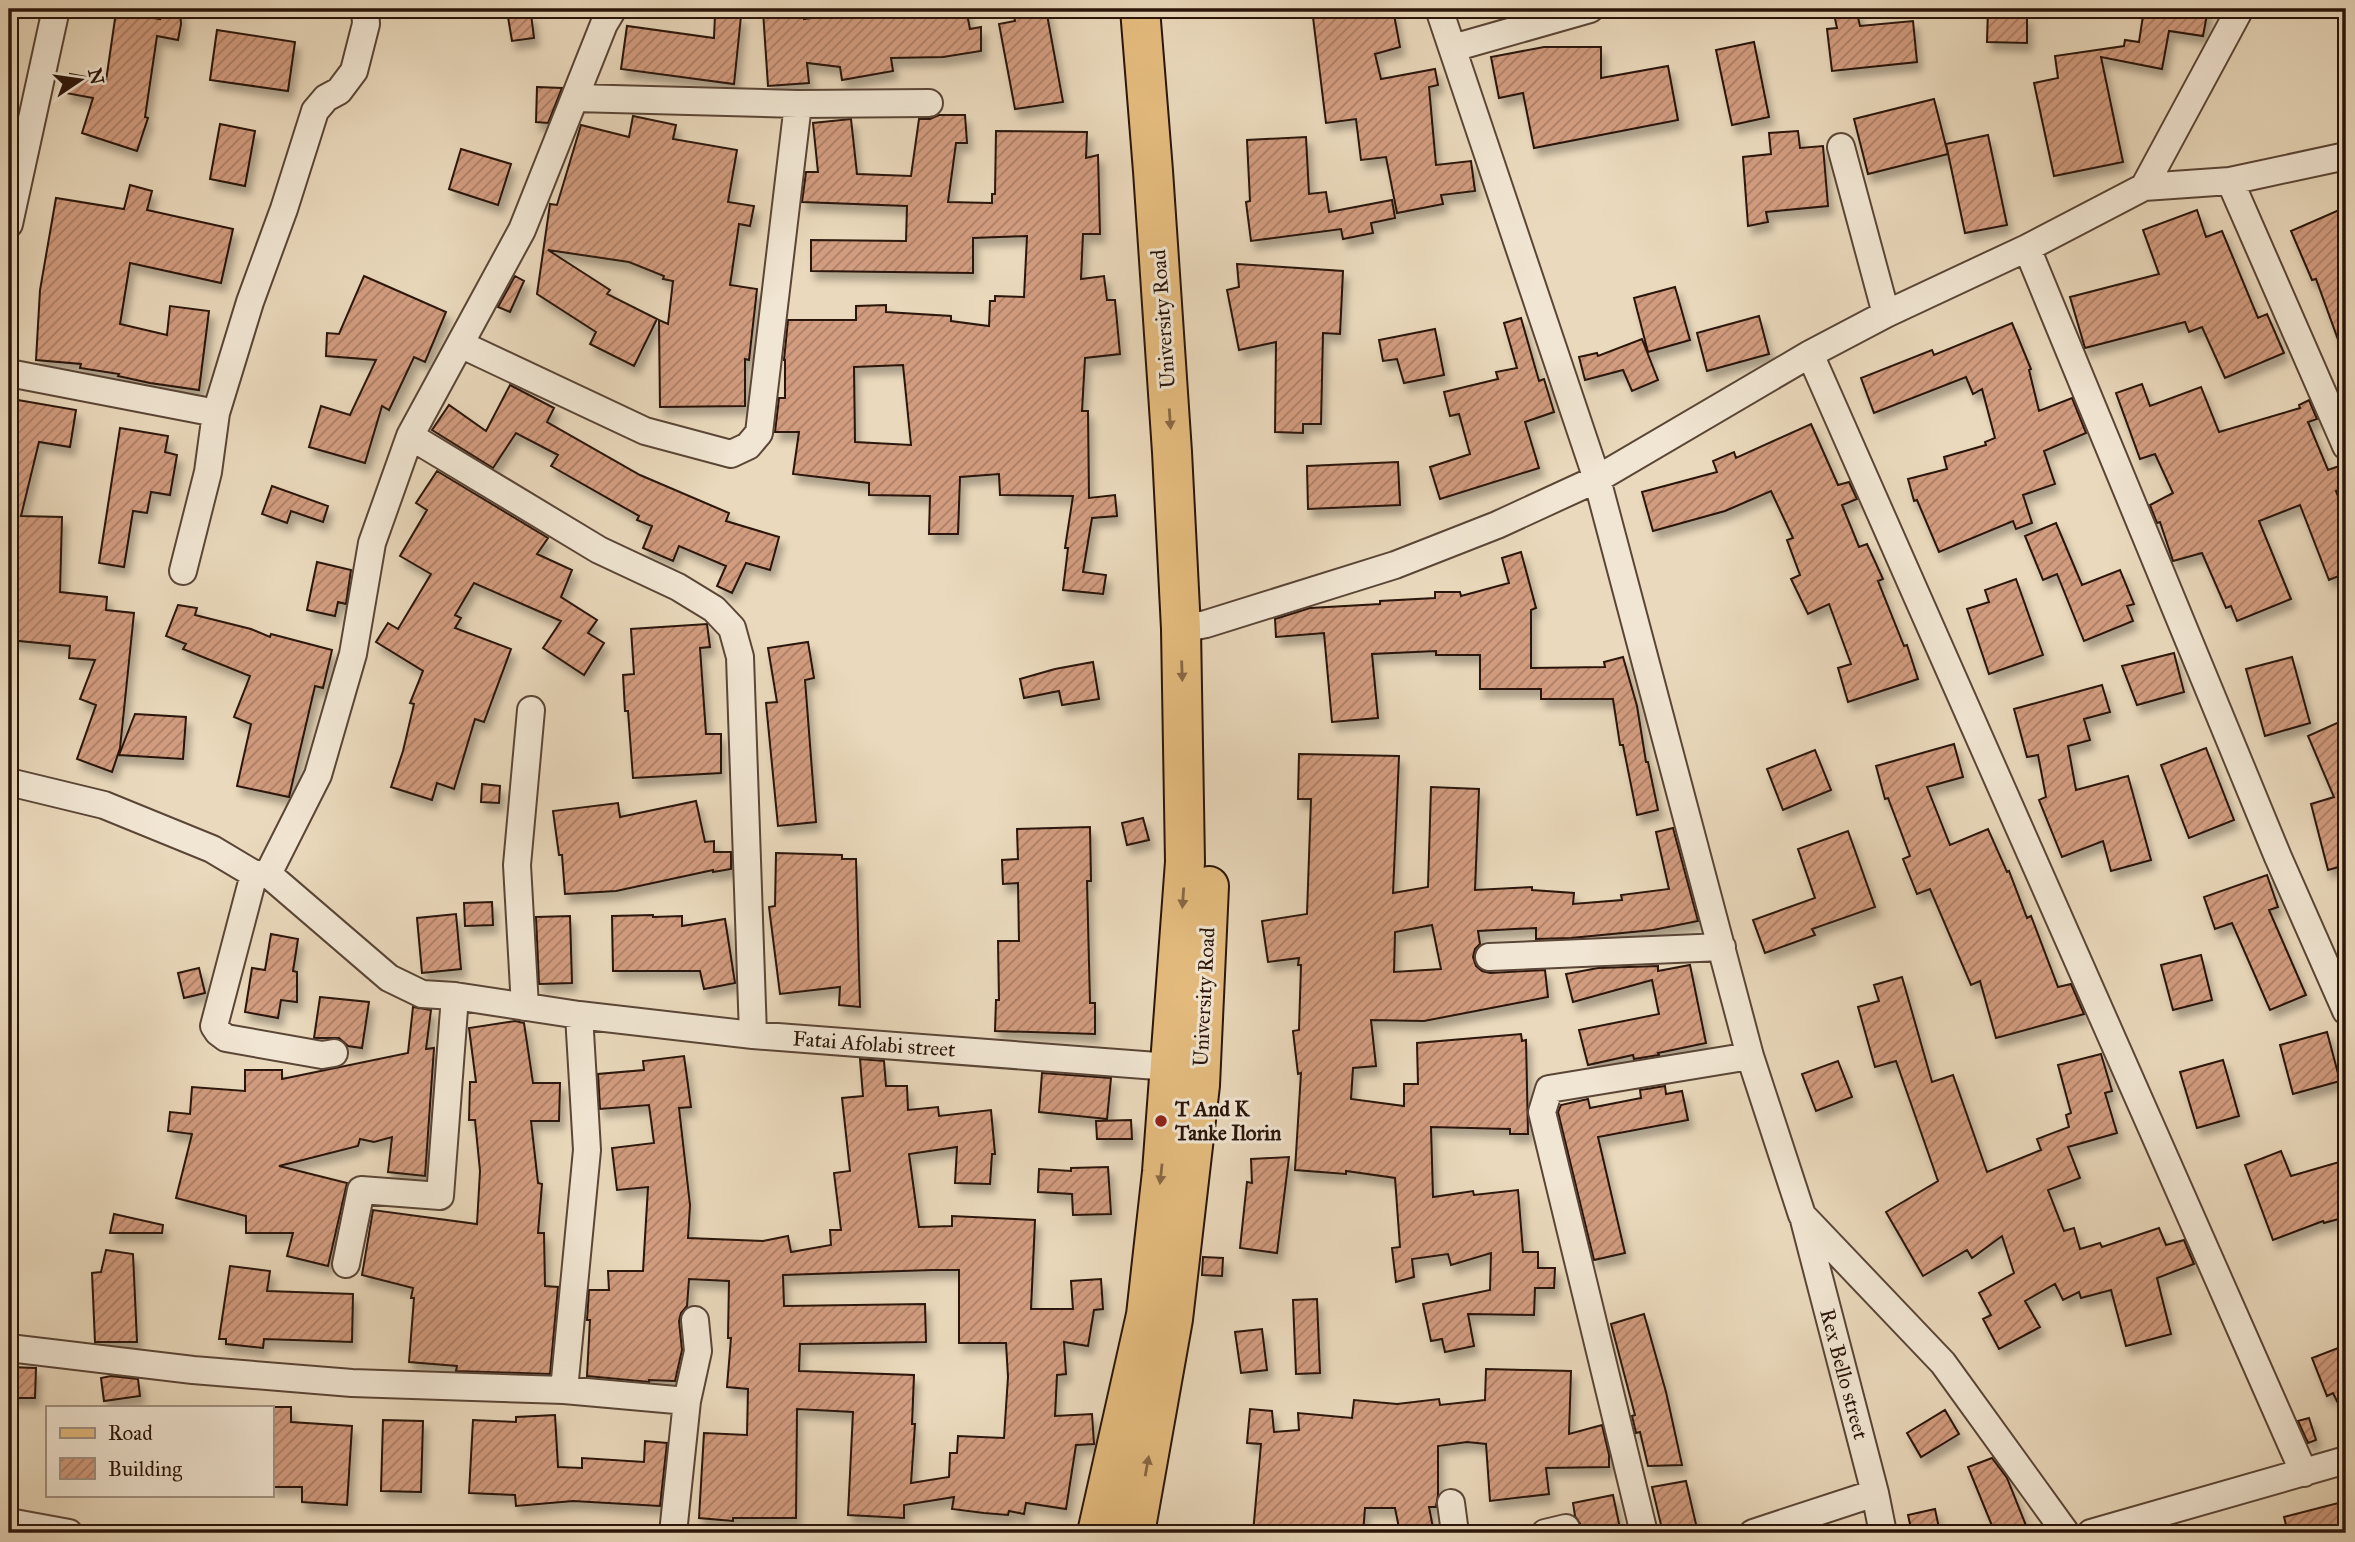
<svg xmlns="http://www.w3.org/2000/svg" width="2355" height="1542" font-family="'IM FELL Great Primer',serif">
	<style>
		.building { fill: url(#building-hatch); stroke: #2a1409; stroke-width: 2; fill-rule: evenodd; filter: url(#shadow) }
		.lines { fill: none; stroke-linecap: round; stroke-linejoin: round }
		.minor-casing { stroke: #5a4536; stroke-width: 30 }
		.primary-casing { stroke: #2a1409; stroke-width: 42 }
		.minor { stroke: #f1e6d3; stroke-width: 26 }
		.primary { stroke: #e5bc7e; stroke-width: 38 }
		.oneway { fill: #886844 }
		.poi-dot { fill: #8f2418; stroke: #f1e6d3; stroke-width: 2.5 }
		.labels { text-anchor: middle; stroke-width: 6; stroke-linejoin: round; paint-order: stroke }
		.street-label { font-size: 21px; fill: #2a1409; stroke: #f1e6d3 }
		.poi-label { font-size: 21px; font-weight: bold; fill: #2a1409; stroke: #f1e6d3; text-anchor: start }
	</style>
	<defs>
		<pattern id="building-hatch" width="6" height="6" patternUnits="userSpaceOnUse" patternTransform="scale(1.75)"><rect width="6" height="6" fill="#d29c7f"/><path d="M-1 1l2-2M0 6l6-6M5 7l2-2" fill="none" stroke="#ab7e66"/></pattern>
		<filter id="shadow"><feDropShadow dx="4.5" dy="8" stdDeviation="3.5" flood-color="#0004"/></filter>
	</defs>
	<rect width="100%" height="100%" fill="#ead9bc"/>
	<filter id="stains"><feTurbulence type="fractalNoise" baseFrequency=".00286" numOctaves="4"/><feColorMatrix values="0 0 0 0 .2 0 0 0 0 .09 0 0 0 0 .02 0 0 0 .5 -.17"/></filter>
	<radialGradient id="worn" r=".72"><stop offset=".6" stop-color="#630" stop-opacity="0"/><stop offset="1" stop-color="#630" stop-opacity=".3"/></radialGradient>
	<path class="building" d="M180,9L181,24L178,40L157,36L145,117L148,118L137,151L82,133L93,98L66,93L70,74L106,81L116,12L160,19L159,10Z
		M804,9V19L867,9H966L970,29L981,27V51L943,57L891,58L893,71L842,80L840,67L807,63L809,83L768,86L763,11Z
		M1013,9H1046L1063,102L1015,109L999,24L1015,21Z
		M1312,9H1393L1400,47L1375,54L1381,79L1435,69L1438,85L1429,87L1436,165L1471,161L1475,191L1441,195L1443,204L1397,213L1386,157L1361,160L1356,119L1326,123Z
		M1833,9H1856L1860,26L1913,21L1917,62L1832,71L1827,29L1837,28Z
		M1988,9H2016L2017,15L2027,16V43L1987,42Z
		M2144,9H2208L2203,36L2169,31L2162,69L2101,57L2123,162L2054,176L2034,83L2058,78L2055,56L2124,46L2125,40L2139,42Z
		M531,14L534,38L512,41L508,17Z
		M715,14L741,16L734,84L621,69L627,26L714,38Z
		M217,30L295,42L288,91L210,80Z
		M1754,42L1769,117L1732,125L1716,50Z
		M1544,47H1601V78L1668,66L1678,120L1534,148L1523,93L1499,98L1491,57Z
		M537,87L562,88L548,123L536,122Z
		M1934,99L1948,154L1868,174L1854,119Z
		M939,115H965L967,143H956L948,202L992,203V194H995L996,131L1087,132L1086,158L1098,155L1100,234H1083L1081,279L1104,276L1107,300H1115L1120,354L1085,358L1082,411H1088L1089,498L1115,495L1117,516L1092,518L1083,572L1106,575L1103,594L1063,590L1068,548H1065L1073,496L1000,495L999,474L960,477L958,534H929L930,496L869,495V483L793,474L799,432H775L779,398H785V360H784L788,320H856V306L886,305V312L951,316V321L989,326L990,301H995V296L1024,297L1027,236L973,238V273L811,271V240L906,241L907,206L802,202L806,172H818L813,123L851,119L857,174L911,176L919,119H930ZM903,365L911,445L855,442L854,367Z
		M633,116L676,125L673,139L737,150L728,202L754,206L750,226L739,224L730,285L757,289L749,360L745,359V406L660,407L659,320L668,324L673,281L663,279L664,276L629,262L548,250L610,290L607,294L657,319L634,366L590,344L596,332L537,294L550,204L557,205L581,125L629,137Z
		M220,124L255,131L245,186L210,179Z
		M1798,131L1800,148L1823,146L1828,206L1766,212L1768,222L1748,226L1743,157L1771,154L1769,133Z
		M1988,135L2007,225L1965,233L1946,144Z
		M1306,137L1309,194L1326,192L1329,212L1392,200L1395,218L1371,223L1373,233L1343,239L1341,229L1251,241L1246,202L1250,201L1247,140Z
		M461,149L511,164L498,205L449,189Z
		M130,185L152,191L147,210L233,229L221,283L130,263L120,324L167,335L170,306L209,311L199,390L150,383L118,376L119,374L80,368L81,364L36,360L40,290L56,198L124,209Z
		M2346,207V355L2344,356L2316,279L2312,280L2291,231Z
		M2197,210L2206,237L2222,231L2258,318L2267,314L2284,353L2225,378L2202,327L2189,332L2185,322L2085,348L2070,297L2159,274L2143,230Z
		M1237,264L1343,271L1340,334L1323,333L1321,424H1303V433L1275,432L1276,342L1239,350L1227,290L1239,287Z
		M364,276L446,312L425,362L414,357L389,410L382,406L365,463L309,447L321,406L350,415L376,360L326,356L327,333L339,334Z
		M515,276L524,281L510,312L498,307Z
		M1675,287L1690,340L1648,352L1634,298Z
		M1759,316L1769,354L1707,371L1697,333Z
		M1521,318L1539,381L1544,379L1554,412L1525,422L1539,468L1440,499L1430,467L1470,454L1459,414L1450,416L1444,392L1498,379L1496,372L1517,368L1504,323Z
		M2012,323L2031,369L2029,370L2039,411L2072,398L2086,433L2044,451L2055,484L2023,495L2032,523L2016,529L2013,521L1939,552L1917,500L1914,501L1908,479L1947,469L1944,457L1986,445L1985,442L1995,438L1982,389L1973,394L1966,377L1874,413L1861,378L1932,350L1934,355Z
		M1435,329L1444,375L1404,383L1397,359L1383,361L1379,340Z
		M1642,339L1658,380L1632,391L1623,370L1585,380L1579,357L1597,353L1598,356Z
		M2142,384L2150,406L2201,387L2219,432L2300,408L2299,405L2309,400L2317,419L2308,422L2328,470L2339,466L2346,484V487L2336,491L2346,517V573L2329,580L2300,505L2259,521L2291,599L2237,621L2231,606L2226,608L2202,553L2173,561L2160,522L2157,523L2150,505L2173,493L2155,454L2140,459L2116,393Z
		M510,385L554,408L547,422L640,475L729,513L726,521L779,537L770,570L746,563L732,593L717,586L726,566L679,546L673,561L643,548L652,526L637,520L639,516L551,466L558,455L516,433L493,468L432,430L449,405L486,431Z
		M12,399L76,410L70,447L39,442L21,516L62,517L60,592L107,597L106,610L134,613L120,748L112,772L77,759L96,705L80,699L95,660L69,658L70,646L9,640V416Z
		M1811,424L1838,485L1849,482L1857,499L1842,505L1859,547L1867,544L1883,579L1878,581L1904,646L1907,645L1918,679L1848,702L1838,668L1851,664L1829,604L1808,614L1791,579L1800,575L1787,540L1793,538L1771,491L1725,511L1653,531L1642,492L1717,472L1713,461L1734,452L1736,458Z
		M120,428L168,436L165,452L177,455L170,495L151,492L147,513L133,511L124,567L99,563Z
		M1398,462L1400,505L1308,509L1307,466Z
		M437,471L548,538L537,554L572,570L561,597L597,620L588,633L604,643L584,675L543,648L561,621L474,583L455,615L461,618L455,628L511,649L484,722L475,719L454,789L437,783L432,800L391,787L403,751L414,704L410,703L423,671L376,642L388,623L398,629L431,574L400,556L427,510L416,503Z
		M272,486L328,506L323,522L291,511L287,523L262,514Z
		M2056,523L2082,585L2120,570L2134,604L2127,606L2133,621L2084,641L2057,574L2043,580L2025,536Z
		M1521,552L1536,608L1531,610V668L1605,667L1604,662L1623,657L1637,706L1646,762H1648L1658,810L1637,815L1623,745H1620L1613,699H1541V689H1480V655H1436V651L1372,654L1378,718L1332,722L1324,633L1276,637L1275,619L1310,608L1380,604V601L1435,598V592H1460L1461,596L1509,583L1502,558Z
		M317,562L351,570L346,604L338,602L335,616L307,610Z
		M2016,579L2043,655L1989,674L1967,609L1989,602L1985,590Z
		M178,605L197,608L195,615L251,629L270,637L271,634L332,650L323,688L315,686L289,797L237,786L251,724L234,717L250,676L183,649L186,644L166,636Z
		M707,624L710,647L700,648L706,734H721V773L633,778L628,711H625L623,675L634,674L631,629Z
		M808,642L814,678L805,680L816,822L778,826L766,703L777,702L768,648Z
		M2174,653L2184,692L2137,705L2122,666Z
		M2292,657L2310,723L2265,736L2246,669Z
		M1093,662L1099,699L1062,705L1059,691L1024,698L1020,679L1055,669Z
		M2102,685L2110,712L2084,719L2090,740L2068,746L2076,790L2128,776L2151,860L2111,871L2103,841L2062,857L2039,800L2046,797L2038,755L2027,757L2014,709Z
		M135,714L186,717L183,759L119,755Z
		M2346,719V865L2328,870L2311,804L2334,797L2308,736Z
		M1954,744L1963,777L1927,787L1950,845L1988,829L2007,872L2009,871L2027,918L2031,916L2058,987L2071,984L2084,1014L1996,1038L1980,981L1971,985L1930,889L1917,894L1903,859L1910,856L1888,798L1885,799L1876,766Z
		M2206,748L2234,820L2189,838L2161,765Z
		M1815,750L1831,790L1783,810L1767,769Z
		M1299,754L1399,756L1393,893L1428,887L1431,787L1479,789L1475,890L1532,887V890L1574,893L1573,904L1622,900L1621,895L1669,889L1656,832L1673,828L1698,921L1653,930L1571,938L1536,939V928L1478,931L1480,944L1475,949L1473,957L1476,966L1482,971L1490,973L1545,970L1548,997L1424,1021L1371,1020L1376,1066L1353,1068L1351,1099L1404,1106V1084H1418L1417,1043L1521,1034L1522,1041L1526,1040L1528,1134H1510V1129L1431,1127L1433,1197L1473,1191L1474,1195L1518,1190L1523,1252H1538V1268H1555L1554,1288H1535L1534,1315L1468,1314L1474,1346L1445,1352L1442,1339L1431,1341L1423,1304L1490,1290L1491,1253L1451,1265L1448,1254L1412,1259L1414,1277L1396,1282L1392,1248L1400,1247L1395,1178L1346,1171V1174L1295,1170L1301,1073L1298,1074L1293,1031L1299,1030L1301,965H1298L1299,958L1268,962L1262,921L1307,914L1311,799H1298ZM1432,925L1441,969L1394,972L1395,932Z
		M482,784L500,786L499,803L481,802Z
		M696,801L705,842L714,841V852H731V869L713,872V870L616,891L565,894L562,855H559L553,811L618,803L620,817Z
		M1143,818L1149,840L1127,845L1122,823Z
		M1090,827L1091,881H1087L1090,1003H1095V1034L995,1031L996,1000H999L998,941H1019L1018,883L1003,884L1002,860L1018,859L1017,829Z
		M1848,831L1875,907L1812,929L1815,935L1765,953L1753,920L1815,898L1798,849Z
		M776,853L842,855V859H856L860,1007L839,1005L840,987L780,994L769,907L775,906Z
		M2267,875L2278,907L2269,910L2306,995L2270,1010L2232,923L2215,929L2204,897Z
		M492,902L493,925L465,926L464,903Z
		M456,914L461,969L422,973L417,918Z
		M653,915V917L682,916V926L725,919L735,983L704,989L700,971H613L612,916Z
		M570,916L572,983L539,984L536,917Z
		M271,934L298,939L293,971L297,972V1002L281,1000L278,1018L245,1012L252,968L265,970Z
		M2201,955L2212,1000L2173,1010L2161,965Z
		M1690,965L1706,1043L1658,1053L1659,1055L1634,1059L1633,1055L1588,1065L1579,1030L1659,1014L1652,980L1573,1002L1566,974L1598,968L1658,966V971Z
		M199,968L205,993L184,998L178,973Z
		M1902,977L1932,1082L1953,1075L1987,1172L2041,1150L2037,1139L2069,1127L2066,1115L2071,1113L2058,1065L2101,1054L2112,1091L2105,1093L2117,1133L2068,1147L2080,1178L2048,1190L2064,1231L2074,1228L2080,1249L2100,1243L2102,1247L2159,1228L2166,1245L2184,1240L2194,1264L2157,1278L2171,1334L2126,1346L2111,1290L2081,1298L2079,1292L2063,1300L2055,1284L2025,1301L2040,1327L1999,1349L1983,1319L1991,1315L1979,1293L2014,1273L2002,1236L1972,1258L1967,1250L1923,1276L1886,1212L1938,1181L1896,1061L1875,1067L1858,1007L1879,1001L1874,985Z
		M320,997L369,1002L362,1048L348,1046L339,1038H314Z
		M413,1007L431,1010L426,1049L434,1048L425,1176L388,1172L392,1137L374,1142L360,1139L358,1146L279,1166L347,1183L328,1266L287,1256L293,1233H246V1216L176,1198L192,1134L168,1131L170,1112L190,1114L192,1087L245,1091V1070H282V1079L408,1053Z
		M515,1021L524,1023L533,1083H560L559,1121H531L538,1183L542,1184L538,1233H544L545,1286L558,1287L550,1374L456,1371L457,1366L409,1362L414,1298H411L413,1288L362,1275L373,1210L477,1224L480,1171L475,1120H469L470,1082H476L469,1028Z
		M2327,1032L2340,1081L2293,1094L2280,1045Z
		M684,1056L691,1107L679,1108L690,1205L688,1238L763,1241L788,1236L791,1252L831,1245L830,1230H841L834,1173L850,1171L842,1098L863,1096L860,1059L884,1061L886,1086H907L908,1110L938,1107L939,1116L991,1110L995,1154H992L990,1184L955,1183L957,1147L909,1154L919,1227L952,1226V1216L1035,1220L1031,1309H1073L1071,1281L1101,1279L1103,1309L1094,1310L1088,1346L1064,1342L1066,1374L1057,1375L1055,1416L1092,1414L1094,1444L1076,1445L1066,1509L1026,1503L1024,1514L1009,1511L1008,1515L984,1513L952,1509L954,1497L904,1505V1518L848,1515L853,1412L797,1409L796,1518H733V1521L699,1518L704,1433L747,1435L748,1389L727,1387L731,1338H728L729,1281L689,1279L687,1306L681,1313L679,1321L682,1350L675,1381L649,1380V1382L587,1376L590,1320H587L589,1290H609L608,1271H643L648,1187L617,1190L612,1148L654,1143L649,1105L600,1109L598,1074L644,1070L643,1061ZM932,1270H959V1343H1006L1008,1377L1004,1438L958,1436L957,1453H950L949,1477L911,1483L915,1424H912L914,1375L799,1371L800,1344L926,1342L925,1304L784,1306L783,1275Z
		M2223,1060L2239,1116L2197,1128L2180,1072Z
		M1838,1061L1852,1097L1816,1111L1802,1074Z
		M1042,1073L1111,1078L1107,1119L1039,1112Z
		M1665,1086L1666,1094L1682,1091L1688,1120L1598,1137L1625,1253L1594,1260L1558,1112L1561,1105L1588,1099L1590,1108L1641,1098L1640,1090Z
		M1131,1120L1132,1139H1097L1096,1121Z
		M2281,1151L2291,1176L2346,1160V1217L2324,1223L2323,1221L2273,1240L2245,1165Z
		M1289,1157L1277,1253L1240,1248L1247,1182L1252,1183L1251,1159Z
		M1108,1167L1111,1214L1073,1215L1072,1194L1038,1192L1039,1169L1071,1171V1168Z
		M114,1214L163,1225L162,1233H110Z
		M106,1250L133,1254L137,1342H95L92,1273L101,1272Z
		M1203,1257L1223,1258L1222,1276L1202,1275Z
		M230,1266L270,1271L267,1291L353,1294L352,1342L264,1339L263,1348L226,1344V1339H219Z
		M1317,1299L1320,1373L1296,1374L1293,1300Z
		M1644,1314L1666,1392L1682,1465L1648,1466L1640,1432L1636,1433L1632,1416L1635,1415L1611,1324Z
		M1262,1329L1267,1370L1241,1373L1235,1332Z
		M2346,1345V1419L2333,1393L2327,1396L2312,1358Z
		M9,1367L36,1368L35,1398H9Z
		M1486,1369L1571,1371L1569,1434L1602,1425L1609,1455V1467L1546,1468L1549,1494L1490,1501L1486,1444L1467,1442L1438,1446V1495L1436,1507H1429L1434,1533H1400L1395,1508H1365L1363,1533H1253L1261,1444L1247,1443L1250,1409L1272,1411L1274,1432L1299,1430L1298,1413L1352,1418L1354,1400L1397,1404L1439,1399L1440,1405L1485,1400Z
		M111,1376L138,1379L140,1396L104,1401L101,1378Z
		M271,1407H291V1422L352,1426L347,1505L302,1502V1487H271Z
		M1945,1410L1959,1434L1921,1457L1907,1433Z
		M555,1415L558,1467L582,1468V1458L644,1462L645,1441L667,1443L660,1506L573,1501L516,1506L515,1495L469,1493L473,1420L516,1422V1417Z
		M2309,1418L2316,1440L2308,1443L2298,1421Z
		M383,1420L423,1421L421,1492L381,1491Z
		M1992,1458L2007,1478L2029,1533H1995L1968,1467Z
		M1686,1481L1698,1533H1663L1652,1487Z
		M1613,1495L1621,1533H1582L1581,1525L1575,1516L1573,1503Z
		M2346,1501V1533H2288L2284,1517Z
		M1935,1509L1940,1533H1912L1908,1515Z"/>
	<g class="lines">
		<g class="minor-casing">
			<path id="minor" d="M1439,9L1597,479L1750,1056L1802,1215L1943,1363L2066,1533
				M1453,48L1590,9
				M575,98L798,104L929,103
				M1841,147L1886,314
				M2230,181L2346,446
				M2144,187L2230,181L2346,156
				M9,224L56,9
				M2027,248L2278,857L2346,1011
				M460,344L645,431L731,454L748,446L759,433L798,104
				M1810,354L2304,1473
				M9,373L216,413
				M410,436L599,550L678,587L714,609L732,628L740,657L753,1035
				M183,571L208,472L216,413L250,302L284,209L315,111L326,98L339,91L354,71L366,24L365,9
				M1181,629L1206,624L1395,565L1497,525L1597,479L1810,354L1886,314L2027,248L2144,187L2240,9
				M9,782L104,805L212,849L254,874H268L389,978L422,994L455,996L579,1015L753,1035L1170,1067
				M254,874L214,1026L218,1032L226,1038L322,1055L334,1053
				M268,874L318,775L353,654L372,543L410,436L522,230L604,24L613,9
				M1489,957L1722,947
				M525,1007L517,865L531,710
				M1803,1216L1875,1493L1883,1533
				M346,1264L361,1190L440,1196L455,996
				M9,1348L193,1370L352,1383L564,1390L687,1401
				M564,1390L587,1150L579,1015
				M1451,1503L1455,1533
				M9,1522L69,1533
				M673,1533L687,1401L698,1351L695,1320
				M1545,1533L1566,1528L1567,1533
				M1644,1533L1542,1112L1549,1089L1750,1056
				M1753,1533L1875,1493
				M2091,1533L2346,1460"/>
		</g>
		<g class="primary-casing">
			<path id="primary" d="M1097,1533L1146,1315L1162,1172L1185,862L1181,629L1172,452L1153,171L1140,9
				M1135,1533L1173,1319L1200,1085L1209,886"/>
		</g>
		<use href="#minor" class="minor"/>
		<use href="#primary" class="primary"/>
	</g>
	<defs><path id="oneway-solid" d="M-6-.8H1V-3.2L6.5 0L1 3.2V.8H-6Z" transform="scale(1.75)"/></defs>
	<g class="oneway">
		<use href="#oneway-solid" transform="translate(1170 419) rotate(86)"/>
		<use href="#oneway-solid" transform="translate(1182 671) rotate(88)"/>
		<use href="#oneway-solid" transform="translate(1183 898) rotate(94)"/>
		<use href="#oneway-solid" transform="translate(1161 1174) rotate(96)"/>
		<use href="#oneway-solid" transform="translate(1147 1466) rotate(-80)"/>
	</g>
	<circle class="poi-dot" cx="1161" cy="1121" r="7"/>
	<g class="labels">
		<g class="street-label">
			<text transform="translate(1163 319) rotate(-94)" y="7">University Road</text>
			<text transform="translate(1204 997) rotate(-87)" y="7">University Road</text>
			<text transform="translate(874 1044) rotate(4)" y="7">Fatai Afolabi street</text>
			<text transform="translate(1844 1374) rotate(75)" y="7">Rex Bello street</text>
		</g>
		<g class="poi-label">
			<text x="1175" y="1116">T And K<tspan x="1175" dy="24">Tanke Ilorin</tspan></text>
		</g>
	</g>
	<rect width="2355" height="1542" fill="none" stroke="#ead9bc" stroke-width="35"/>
	<rect x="10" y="10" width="2334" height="1521" fill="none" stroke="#2a1409" stroke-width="3.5"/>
	<rect x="18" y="18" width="2320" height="1507" fill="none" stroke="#2a1409" stroke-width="2"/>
	<rect x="46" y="1406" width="228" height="91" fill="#f1e6d3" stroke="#a19282" stroke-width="2"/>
	<rect x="60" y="1428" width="35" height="10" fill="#e5bc7e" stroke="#a19282" stroke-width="2"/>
	<text x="108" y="1440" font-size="21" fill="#2a1409">Road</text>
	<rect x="60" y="1458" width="35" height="21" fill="url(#building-hatch)" stroke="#a19282" stroke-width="2"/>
	<text x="108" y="1476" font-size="21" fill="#2a1409">Building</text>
	<g transform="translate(80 80) rotate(77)" stroke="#f1e6d3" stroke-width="5" paint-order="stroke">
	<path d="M0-5L12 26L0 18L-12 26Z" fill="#2a1409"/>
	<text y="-10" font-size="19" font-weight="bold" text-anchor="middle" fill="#2a1409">N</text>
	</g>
	<rect width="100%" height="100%" filter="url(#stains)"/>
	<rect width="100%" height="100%" fill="url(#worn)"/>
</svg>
